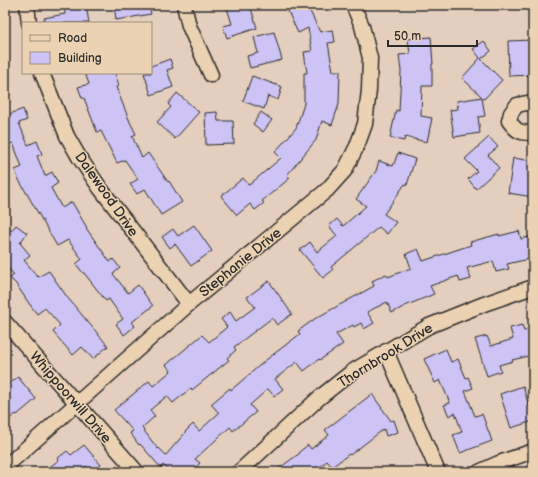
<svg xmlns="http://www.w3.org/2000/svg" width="538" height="477" font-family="'Balsamiq Sans',sans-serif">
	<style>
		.building { fill: #cdc3f5; stroke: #2b2b2b }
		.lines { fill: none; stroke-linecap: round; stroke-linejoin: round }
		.minor-casing { stroke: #2b2b2b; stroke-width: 17 }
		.minor { stroke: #ead2b2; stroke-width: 14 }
		.labels { text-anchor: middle; stroke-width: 3; stroke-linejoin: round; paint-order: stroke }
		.street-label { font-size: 14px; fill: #2b2b2b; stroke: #ead2b2 }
	</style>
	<rect width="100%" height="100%" fill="#e4cfbf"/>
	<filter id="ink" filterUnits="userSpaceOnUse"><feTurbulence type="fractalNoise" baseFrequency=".025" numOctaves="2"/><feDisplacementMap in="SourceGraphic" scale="8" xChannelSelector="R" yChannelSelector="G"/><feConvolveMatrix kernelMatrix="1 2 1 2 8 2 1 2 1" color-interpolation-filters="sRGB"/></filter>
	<g filter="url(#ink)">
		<path class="building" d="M64,5H86L89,23H44V18L65,14Z
			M114,5H149L151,14L116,20Z
			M235,5H250L257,28L227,38L223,26L232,24L227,8Z
			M285,5H307L320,32L333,30L335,42L328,43L333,71H340L339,104L332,125L322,121L316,140L287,175L290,178L262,201L264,203L255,210L250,204L237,215L221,196L243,178L249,185L281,158L275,152L296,128L304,104V73H307L304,52L312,51L308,28L298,33Z
			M274,32L282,60L250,68L247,56L258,53L254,37Z
			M431,37L433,64H432V86H422L421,116L432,118L427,142L405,137L404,141L390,138L396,110L399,111L401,71L399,55L410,54L408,39Z
			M533,40V75L509,76L508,41Z
			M484,41L491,51L481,59L502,80L484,99L482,98L485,116L478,117L480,133L454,137L450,110L458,109L457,101L482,97L462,78L480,58L473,49Z
			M170,59L173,68L167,70L173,87L151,95L144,73H151V66Z
			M85,73H115L119,86L116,87L130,122L136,134L132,136L142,158L148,153L168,182L169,181L182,202L161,215L145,189L137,194L130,184L138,179L125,160L117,163L101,131L97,132L84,98H82L78,87L89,84Z
			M252,76L282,87L278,100L268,96L264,109L243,101Z
			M177,93L199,112L175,139L157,122L171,107L168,104Z
			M23,109L27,120L19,123L28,145L37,141L42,154L37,156L45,176L52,172L58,183L51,188L62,208L72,202L87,228H86L110,262L113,259L120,268L113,274L128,293L138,285L153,306L132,322L135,326L124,335L116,324L123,319L109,299L106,301L84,273H83L76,264L82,259L68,240L57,246L19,180L15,170L22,167L13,143L5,146V116Z
			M217,112L218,121H233L234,144L206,145L205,113Z
			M261,112L272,120L263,132L253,124Z
			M489,137L498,147L488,155L499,168L476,189L468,179L477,171L465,159Z
			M398,153L415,159L407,185L405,184L384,214L396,222L387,234L379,227L331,267L333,270L323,278L300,250L310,242L317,252L337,236L329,226L337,219L343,226L366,206L356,199L376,171L379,161L393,166Z
			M513,158L533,161V197L508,193Z
			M5,222L11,231L16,225L27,233L20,243L30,255L24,260L38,277L49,271L67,297L108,346L93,359L82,347L73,355L53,332L60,325L45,308L37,314L28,302L16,284L10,278L14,275L5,264Z
			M194,225L212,251L191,266L175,244L170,248L162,237L173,229L178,236Z
			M519,231L521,239L533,236V258L507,264L509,269L496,272L493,261L467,268L471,279L460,282L458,276L430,286L434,294L405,306L392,313L387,302L367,312L374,323L364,329L361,323L354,327L353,325L336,334L343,344L320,360L319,359L304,371L297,362L275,379L283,389L274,396L268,389L250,405L256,412L233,431L230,427L195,459L200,463L192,472H171L163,465L161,468L140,444L139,445L130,433L133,431L114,410L149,381L153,386L171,371L166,365L202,335L209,342L227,327L221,319L230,312L236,321L255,307L247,297L269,281L292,314L277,325L272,318L234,347L236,350L227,358L229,360L192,390L191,388L173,403L167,396L150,410L155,416L142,428L158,449L159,448L166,455L185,433H184L193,424L199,431L219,413L211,404L230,388L231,390L266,360L300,334L298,331L316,318L374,286L372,281L386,274L388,277L411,268L406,254L418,249L423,261L471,245L470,242L499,234V236Z
			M522,325L524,331L533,329V355L512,360L513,361L499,365L501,371L487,376L475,339L487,336L491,346L513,339L510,328Z
			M446,349L451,362L458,359L466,378L468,377L473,388L465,391L475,416L482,414L492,441L460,453L453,435L462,432L455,413L449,416L444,405L450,403L440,380L435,383L424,359Z
			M18,377L36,399L17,415L16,414L5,422V387Z
			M523,386L529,406L533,405V421L511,428L500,394Z
			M372,394L391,421L394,420L398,432L386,436L384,429L350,455L349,454L332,467L327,461L313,472H274L300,453L299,452L308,445L311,449L329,435L325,430L351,410Z
			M84,445L101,465L93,472H91L86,466L79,472H43L59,460L58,458L67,451L71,455Z"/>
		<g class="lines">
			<g class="minor-casing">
				<path id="minor" d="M27,5L29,23
					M184,5L189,26L211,75
					M42,73L67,136L79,157L100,188L189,304
					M533,104L527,103L517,105L511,113L509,121C517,132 520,133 533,133
					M5,322L137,472
					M386,351L438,472
					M5,467L189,304L327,190L345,170L357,146L365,124L369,90L370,58L362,26L353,5
					M239,472L319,398L353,371L429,326L484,304L533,287
					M479,472L499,463L533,451"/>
			</g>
			<use href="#minor" class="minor"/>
		</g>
	</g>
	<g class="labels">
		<g class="street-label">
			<text transform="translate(107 194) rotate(55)" y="5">Dalewood Drive</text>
			<text transform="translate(240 262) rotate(-39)" y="5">Stephanie Drive</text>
			<text transform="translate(385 355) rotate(-32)" y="5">Thornbrook Drive</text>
			<text transform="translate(71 397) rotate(49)" y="5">Whippoorwill Drive</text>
		</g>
	</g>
	<rect width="538" height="477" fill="none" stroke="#ead2b2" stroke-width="20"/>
	<rect x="10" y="10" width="518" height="457" fill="none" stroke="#2b2b2b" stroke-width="1.5" filter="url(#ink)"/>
	<rect x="22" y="22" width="130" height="52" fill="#ead2b2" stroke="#9e8f7c"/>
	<rect x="30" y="35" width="20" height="6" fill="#ead2b2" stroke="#9e8f7c"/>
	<text x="58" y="42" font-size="12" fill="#2b2b2b">Road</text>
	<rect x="30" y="52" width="20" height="12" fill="#cdc3f5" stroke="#9e8f7c"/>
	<text x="58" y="62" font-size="12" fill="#2b2b2b">Building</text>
	<path d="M388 40v6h89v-6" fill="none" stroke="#2b2b2b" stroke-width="2"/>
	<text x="394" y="40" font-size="12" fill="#2b2b2b" stroke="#ead2b2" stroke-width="3" paint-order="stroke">50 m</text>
</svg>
